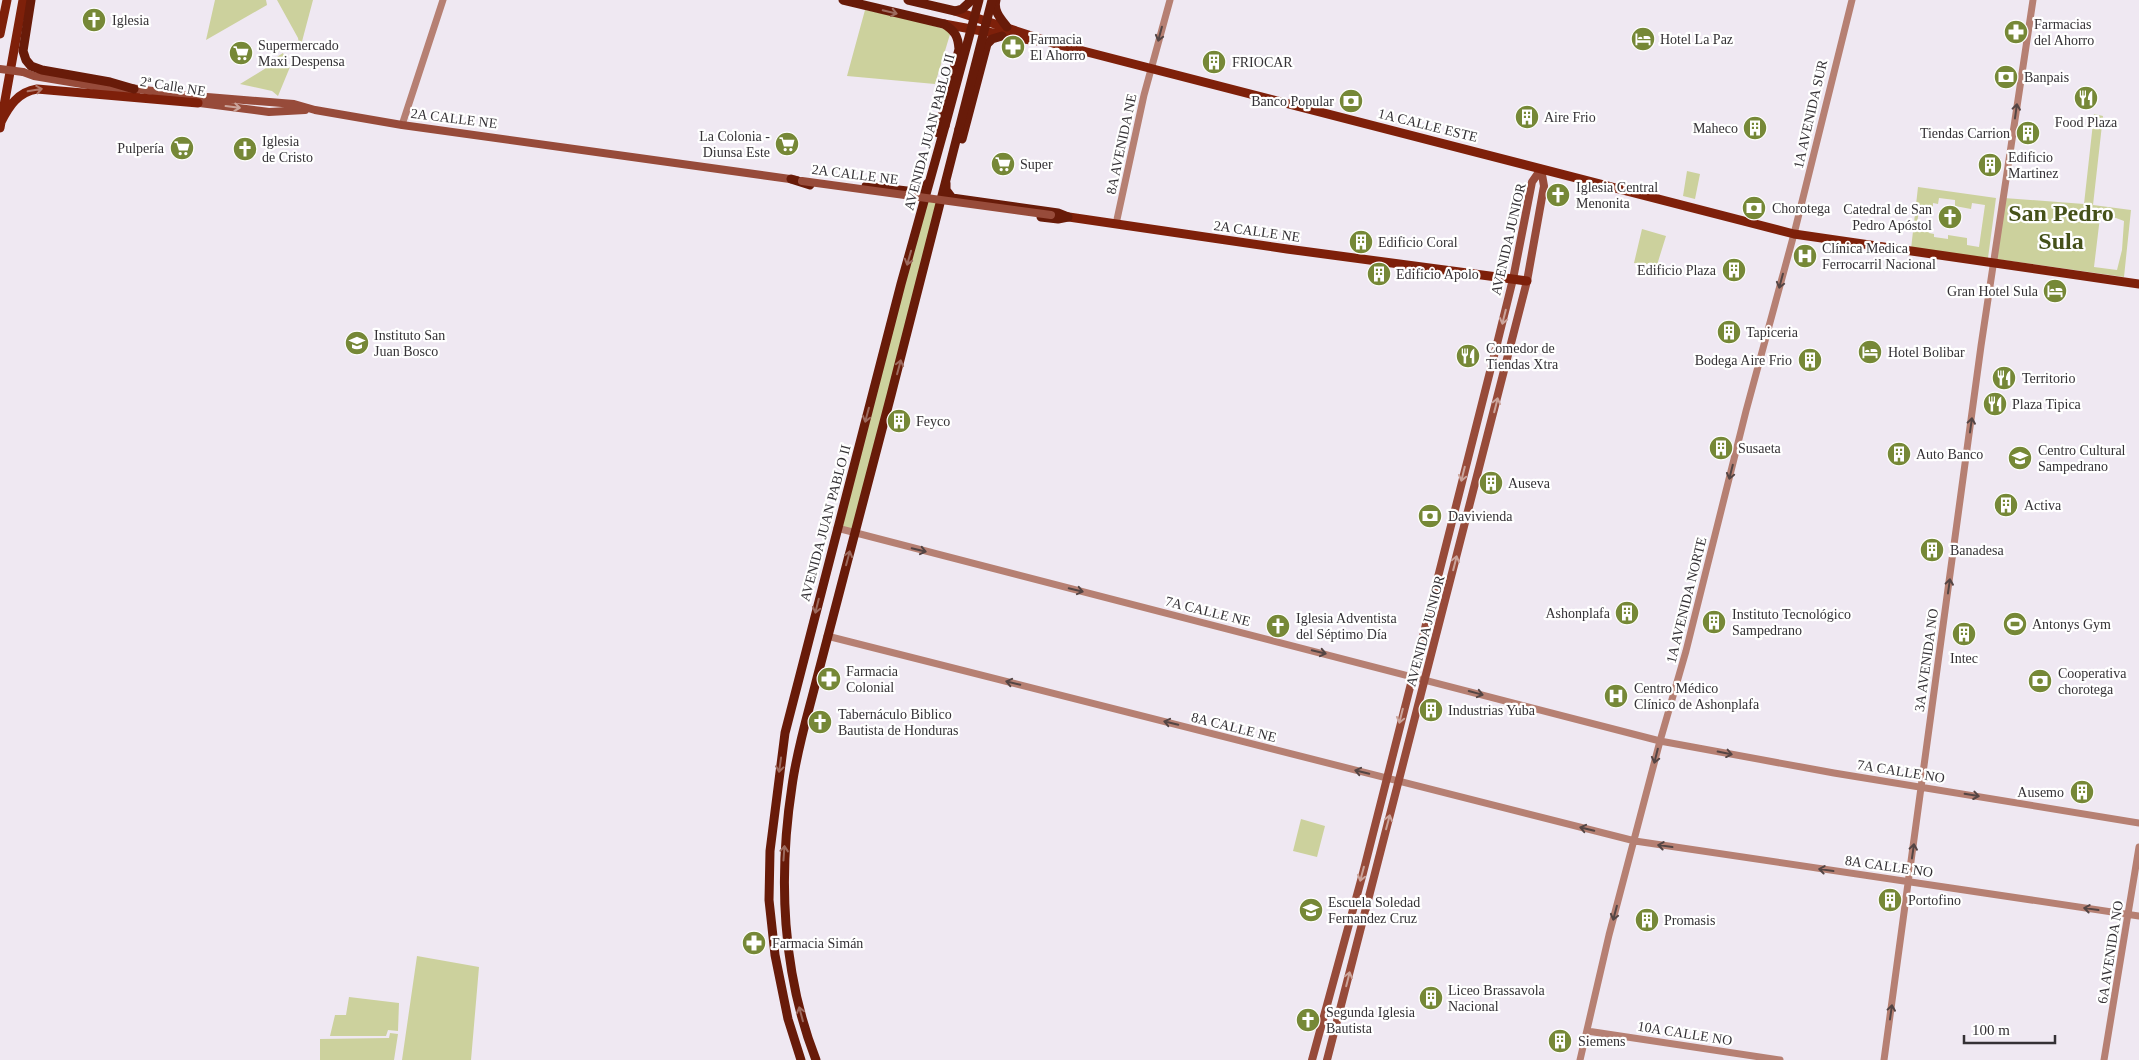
<svg xmlns="http://www.w3.org/2000/svg" width="2139" height="1060" font-family="'Times New Roman',serif">
	<style>
		.green { fill: #ccd19d; fill-rule: evenodd }
		.lines { fill: none; stroke-linecap: round; stroke-linejoin: round }
		.tertiary { stroke: #b68073; stroke-width: 7 }
		.secondary { stroke: #974b3a; stroke-width: 8 }
		.primary { stroke: #7e200a; stroke-width: 9 }
		.trunk { stroke: #681b09; stroke-width: 9 }
		.secondary-bridge { stroke: #974b3a; stroke-width: 8 }
		.trunk-bridge { stroke: #681b09; stroke-width: 9 }
		.oneway { stroke: #9d6b5f }
		.oneway2 { stroke: #544544 }
		.oneway3 { stroke: #b2796c }
		.oneway4 { stroke: #cba59c }
		.labels { text-anchor: middle; stroke-width: 4.5; stroke-linejoin: round; paint-order: stroke }
		.poi-label { font-size: 14px; fill: #343135; stroke: #fff; text-anchor: start }
		.street-label { font-size: 14px; fill: #343135; stroke: #fff }
		.town-label { font-size: 24px; font-weight: bold; fill: #455119; stroke: #fff }
	</style>
	<rect width="100%" height="100%" fill="#efe8f2"/>
	<path class="green" d="M215,0H266L267,5L206,40Z
		M277,0H313L300,49L298,38Z
		M865,10L907,18L951,31L935,84L847,76Z
		M283,53L290,67L278,96L272,91L240,84L271,65L269,62Z
		M2094,114L2103,116L2093,205L2131,210L2124,277L1996,259L2004,198L2084,204ZM2100,217L2116,218L2124,221L2122,250L2117,270L2094,267Z
		M1687,171L1700,174L1695,199L1683,196Z
		M1918,187L1996,198L1988,258L1911,249ZM1939,198L1955,200V206L1971,209L1972,203L1985,205L1979,247L1967,245V238L1948,235V239L1934,237V234L1929,233L1930,229L1924,228V223L1917,222L1919,212L1926,213L1927,206L1933,207V203L1938,204Z
		M925,200L940,203L855,533L837,528Z
		M1642,229L1666,236L1657,265L1634,263Z
		M1301,819L1325,826L1317,857L1293,851Z
		M417,956L479,967L471,1060H402Z
		M349,997L399,1003L398,1031L388,1030L386,1036H330L335,1015H346Z
		M390,1033L398,1034L394,1060H320V1039L389,1038Z"/>
	<g class="lines">
		<path class="tertiary" d="M402,125L443,0
			M1116,224L1144,95L1170,0
			M837,528L1660,741L1834,773L2139,823
			M827,636L1635,841L2139,916
			M1587,1031L1780,1060
			M1580,1060L1609,935L1660,741L1686,651L1746,411L1794,234L1852,0
			M1884,1060L1981,346L2033,0
			M2104,1060L2139,847"/>
		<path class="secondary" d="M23,72L34,76L136,93
			M130,88L183,95L294,104L315,110L402,125L797,180
			M192,102L269,112L305,110
			M1312,1060L1363,873L1495,352L1513,279L1532,182L1541,169
			M1327,1060L1527,281L1544,186L1541,169"/>
		<path class="primary" d="M955,11L1056,44L1794,234L2139,284
			M944,24L1036,41
			M0,34L7,0
			M1,122C9,106 18,92 37,89L198,103
			M0,128L23,0
			M1062,216L1287,249L1527,281"/>
		<path class="trunk" d="M31,0L23,51L26,60L31,66L42,70L110,82L134,89
			M843,0L944,24C955,31 958,36 959,49L938,133
			M908,0L955,11L962,9L972,0
			M996,0C993,11 1001,19 1007,27
			M962,139L987,44L992,39L1002,36
			M791,179L810,185
			M946,183V190L952,198L1058,213L1068,217
			M866,186L915,192L922,191L928,183
			M1041,217L1058,219L1068,217
			M801,1060L788,1019L775,955L769,900L770,851L785,733L901,284L945,126
			M816,1060C782,973 778,877 792,786C797,749 808,714 817,678C832,619 848,561 863,502C896,378 927,254 959,129"/>
		<path class="secondary-bridge" d="M0,69L23,72
			M802,181L1051,215"/>
		<path class="trunk-bridge" d="M945,126L979,0
			M959,129L992,0"/>
	</g>
	<defs><path id="oneway-shaft" d="M-6 0H5M1.5-3L5.5 0L1.5 3" fill="none" stroke-width="1.6" stroke-linecap="round" stroke-linejoin="round" transform="scale(1.25)"/></defs>
	<g class="oneway">
		<use href="#oneway-shaft" transform="translate(890 12) rotate(13)"/>
		<use href="#oneway-shaft" transform="translate(909 258) rotate(106)"/>
		<use href="#oneway-shaft" transform="translate(899 367) rotate(-75)"/>
		<use href="#oneway-shaft" transform="translate(867 415) rotate(105)"/>
		<use href="#oneway-shaft" transform="translate(848 558) rotate(-75)"/>
		<use href="#oneway-shaft" transform="translate(817 606) rotate(104)"/>
		<use href="#oneway-shaft" transform="translate(780 765) rotate(98)"/>
		<use href="#oneway-shaft" transform="translate(784 853) rotate(-86)"/>
		<use href="#oneway-shaft" transform="translate(801 1014) rotate(-105)"/>
	</g>
	<g class="oneway2">
		<use href="#oneway-shaft" transform="translate(1160 34) rotate(105)"/>
		<use href="#oneway-shaft" transform="translate(2016 111) rotate(-82)"/>
		<use href="#oneway-shaft" transform="translate(1781 281) rotate(105)"/>
		<use href="#oneway-shaft" transform="translate(1971 425) rotate(-82)"/>
		<use href="#oneway-shaft" transform="translate(1731 472) rotate(104)"/>
		<use href="#oneway-shaft" transform="translate(919 550) rotate(14)"/>
		<use href="#oneway-shaft" transform="translate(1949 586) rotate(-82)"/>
		<use href="#oneway-shaft" transform="translate(1076 590) rotate(14)"/>
		<use href="#oneway-shaft" transform="translate(1319 652) rotate(14)"/>
		<use href="#oneway-shaft" transform="translate(1013 683) rotate(-166)"/>
		<use href="#oneway-shaft" transform="translate(1476 693) rotate(15)"/>
		<use href="#oneway-shaft" transform="translate(1171 723) rotate(-166)"/>
		<use href="#oneway-shaft" transform="translate(1725 753) rotate(11)"/>
		<use href="#oneway-shaft" transform="translate(1656 756) rotate(104)"/>
		<use href="#oneway-shaft" transform="translate(1362 772) rotate(-166)"/>
		<use href="#oneway-shaft" transform="translate(1972 795) rotate(9)"/>
		<use href="#oneway-shaft" transform="translate(1587 829) rotate(-166)"/>
		<use href="#oneway-shaft" transform="translate(1665 846) rotate(-172)"/>
		<use href="#oneway-shaft" transform="translate(1913 851) rotate(-82)"/>
		<use href="#oneway-shaft" transform="translate(1826 870) rotate(-172)"/>
		<use href="#oneway-shaft" transform="translate(2091 909) rotate(-172)"/>
		<use href="#oneway-shaft" transform="translate(1615 913) rotate(105)"/>
		<use href="#oneway-shaft" transform="translate(1891 1012) rotate(-82)"/>
	</g>
	<use class="oneway3" href="#oneway-shaft" transform="translate(35 90) rotate(-10)"/>
	<g class="oneway4">
		<use href="#oneway-shaft" transform="translate(233 107) rotate(7)"/>
		<use href="#oneway-shaft" transform="translate(1504 317) rotate(104)"/>
		<use href="#oneway-shaft" transform="translate(1496 405) rotate(-76)"/>
		<use href="#oneway-shaft" transform="translate(1463 474) rotate(104)"/>
		<use href="#oneway-shaft" transform="translate(1455 563) rotate(-76)"/>
		<use href="#oneway-shaft" transform="translate(1401 716) rotate(104)"/>
		<use href="#oneway-shaft" transform="translate(1388 822) rotate(-75)"/>
		<use href="#oneway-shaft" transform="translate(1362 874) rotate(105)"/>
		<use href="#oneway-shaft" transform="translate(1348 979) rotate(-76)"/>
	</g>
	<defs>
		<g id="church-disc" transform="scale(1.25)"><circle r="9.5" fill="#768837" stroke="#fff"/><path d="M-1.2-6h2.4v3.5h3.3v2.4h-3.3V6h-2.4V-.1h-3.3v-2.4h3.3Z" fill="#fff"/></g>
		<g id="pharmacy-disc" transform="scale(1.25)"><circle r="9.5" fill="#768837" stroke="#fff"/><path d="M-2-6h4v4h4v4h-4v4h-4v-4h-4v-4h4Z" fill="#fff"/></g>
		<g id="hotel-disc" transform="scale(1.25)"><circle r="9.5" fill="#768837" stroke="#fff"/><path d="M-6-4.5h1.5V1H6V5H4.5V3h-9V5H-6ZM-4 0a1.8 1.8 0 1 1 3.6 0ZM.5 0V-2.5h3Q6-2.5 6 0Z" fill="#fff"/></g>
		<g id="supermarket-disc" transform="scale(1.25)"><circle r="9.5" fill="#768837" stroke="#fff"/><path d="M-6-5.5h2.5l.6 2H6L4.5 2H-2.5L-4.4-4H-6ZM-1.5 3.2a1.3 1.3 0 1 0 .1 0ZM3 3.2a1.3 1.3 0 1 0 .1 0Z" fill="#fff"/></g>
		<g id="building-disc" transform="scale(1.25)"><circle r="9.5" fill="#768837" stroke="#fff"/><path d="M-4-6H4V6H1V3H-1V6H-4ZM-2.5-4.3h1.7v1.8h-1.7ZM.8-4.3h1.7v1.8H.8ZM-2.5-1h1.7V.8h-1.7ZM.8-1h1.7V.8H.8Z" fill="#fff"/></g>
		<g id="bank-disc" transform="scale(1.25)"><circle r="9.5" fill="#768837" stroke="#fff"/><path d="M-6-4H6V4H-6ZM0-2.3a2.3 2.3 0 1 0 0 4.6a2.3 2.3 0 1 0 0-4.6Z" fill="#fff"/></g>
		<g id="restaurant-disc" transform="scale(1.25)"><circle r="9.5" fill="#768837" stroke="#fff"/><path d="M-5-6h1v4h1v-4h1v4h1v-4h1v5L-1.5 .5V6h-2V.5L-5-1ZM5-6V6H3V1.5H1.5Q1.5-4 5-6Z" fill="#fff"/></g>
		<g id="hospital-disc" transform="scale(1.25)"><circle r="9.5" fill="#768837" stroke="#fff"/><path d="M-5-5h3v3.5h4V-5h3V5h-3V1.5h-4V5h-3Z" fill="#fff"/></g>
		<g id="school-disc" transform="scale(1.25)"><circle r="9.5" fill="#768837" stroke="#fff"/><path d="M0-5L7-2L0 1L-7-2ZM-4 1L0 2.5L4 1V4Q0 6-4 4Z" fill="#fff"/></g>
		<g id="stadium-disc" transform="scale(1.25)"><circle r="9.5" fill="#768837" stroke="#fff"/><path d="M0-5a6.5 5 0 1 0 0 10a6.5 5 0 1 0 0-10ZM-3.5-1.8h7v3.6h-7Z" fill="#fff"/></g>
	</defs>
	<g fill-rule="evenodd">
		<use href="#church-disc" x="94" y="20"/>
		<use href="#pharmacy-disc" x="2016" y="32"/>
		<use href="#hotel-disc" x="1643" y="39"/>
		<use href="#pharmacy-disc" x="1013" y="47"/>
		<use href="#supermarket-disc" x="241" y="53"/>
		<use href="#building-disc" x="1214" y="62"/>
		<use href="#bank-disc" x="2006" y="77"/>
		<use href="#restaurant-disc" x="2086" y="98"/>
		<use href="#bank-disc" x="1351" y="101"/>
		<use href="#building-disc" x="1527" y="117"/>
		<use href="#building-disc" x="1755" y="128"/>
		<use href="#building-disc" x="2028" y="133"/>
		<use href="#supermarket-disc" x="787" y="144"/>
		<use href="#supermarket-disc" x="182" y="148"/>
		<use href="#church-disc" x="245" y="149"/>
		<use href="#supermarket-disc" x="1003" y="164"/>
		<use href="#building-disc" x="1990" y="165"/>
		<use href="#church-disc" x="1558" y="195"/>
		<use href="#bank-disc" x="1754" y="208"/>
		<use href="#church-disc" x="1950" y="217"/>
		<use href="#building-disc" x="1361" y="242"/>
		<use href="#hospital-disc" x="1805" y="256"/>
		<use href="#building-disc" x="1734" y="270"/>
		<use href="#building-disc" x="1379" y="274"/>
		<use href="#hotel-disc" x="2055" y="291"/>
		<use href="#building-disc" x="1729" y="332"/>
		<use href="#school-disc" x="357" y="343"/>
		<use href="#hotel-disc" x="1870" y="352"/>
		<use href="#restaurant-disc" x="1468" y="356"/>
		<use href="#building-disc" x="1810" y="360"/>
		<use href="#restaurant-disc" x="2004" y="378"/>
		<use href="#restaurant-disc" x="1995" y="404"/>
		<use href="#building-disc" x="899" y="421"/>
		<use href="#building-disc" x="1721" y="448"/>
		<use href="#building-disc" x="1899" y="454"/>
		<use href="#school-disc" x="2020" y="458"/>
		<use href="#building-disc" x="1491" y="483"/>
		<use href="#building-disc" x="2006" y="505"/>
		<use href="#bank-disc" x="1430" y="516"/>
		<use href="#building-disc" x="1932" y="550"/>
		<use href="#building-disc" x="1627" y="613"/>
		<use href="#building-disc" x="1714" y="622"/>
		<use href="#stadium-disc" x="2015" y="624"/>
		<use href="#church-disc" x="1278" y="626"/>
		<use href="#building-disc" x="1964" y="634"/>
		<use href="#pharmacy-disc" x="829" y="679"/>
		<use href="#bank-disc" x="2040" y="681"/>
		<use href="#hospital-disc" x="1616" y="696"/>
		<use href="#building-disc" x="1431" y="710"/>
		<use href="#church-disc" x="820" y="722"/>
		<use href="#building-disc" x="2082" y="792"/>
		<use href="#building-disc" x="1890" y="900"/>
		<use href="#school-disc" x="1311" y="910"/>
		<use href="#building-disc" x="1647" y="920"/>
		<use href="#pharmacy-disc" x="754" y="943"/>
		<use href="#building-disc" x="1431" y="998"/>
		<use href="#church-disc" x="1308" y="1020"/>
		<use href="#building-disc" x="1560" y="1041"/>
	</g>
	<g class="labels">
		<g class="poi-label">
			<text x="112" y="25">Iglesia</text>
			<text x="2034" y="29">Farmacias<tspan x="2034" dy="16">del Ahorro</tspan></text>
			<text x="1030" y="44">Farmacia<tspan x="1030" dy="16">El Ahorro</tspan></text>
			<text x="1660" y="44">Hotel La Paz</text>
			<text x="258" y="50">Supermercado<tspan x="258" dy="16">Maxi Despensa</tspan></text>
			<text x="1232" y="67">FRIOCAR</text>
			<text x="2024" y="82">Banpais</text>
			<text x="1334" y="106" text-anchor="end">Banco Popular</text>
			<text x="1544" y="122">Aire Frio</text>
			<text x="2086" y="127" text-anchor="middle">Food Plaza</text>
			<text x="1738" y="133" text-anchor="end">Maheco</text>
			<text x="2010" y="138" text-anchor="end">Tiendas Carrion</text>
			<text x="770" y="141" text-anchor="end">La Colonia -<tspan x="770" dy="16">Diunsa Este</tspan></text>
			<text x="262" y="146">Iglesia<tspan x="262" dy="16">de Cristo</tspan></text>
			<text x="164" y="153" text-anchor="end">Pulpería</text>
			<text x="2008" y="162">Edificio<tspan x="2008" dy="16">Martinez</tspan></text>
			<text x="1020" y="169">Super</text>
			<text x="1576" y="192">Iglesia Central<tspan x="1576" dy="16">Menonita</tspan></text>
			<text x="1772" y="213">Chorotega</text>
			<text x="1932" y="214" text-anchor="end">Catedral de San<tspan x="1932" dy="16">Pedro Apóstol</tspan></text>
			<text x="1378" y="247">Edificio Coral</text>
			<text x="1822" y="253">Clínica Medica<tspan x="1822" dy="16">Ferrocarril Nacional</tspan></text>
			<text x="1716" y="275" text-anchor="end">Edificio Plaza</text>
			<text x="1396" y="279">Edificio Apolo</text>
			<text x="2038" y="296" text-anchor="end">Gran Hotel Sula</text>
			<text x="1746" y="337">Tapiceria</text>
			<text x="374" y="340">Instituto San<tspan x="374" dy="16">Juan Bosco</tspan></text>
			<text x="1486" y="353">Comedor de<tspan x="1486" dy="16">Tiendas Xtra</tspan></text>
			<text x="1888" y="357">Hotel Bolibar</text>
			<text x="1792" y="365" text-anchor="end">Bodega Aire Frio</text>
			<text x="2022" y="383">Territorio</text>
			<text x="2012" y="409">Plaza Tipica</text>
			<text x="916" y="426">Feyco</text>
			<text x="1738" y="453">Susaeta</text>
			<text x="2038" y="455">Centro Cultural<tspan x="2038" dy="16">Sampedrano</tspan></text>
			<text x="1916" y="459">Auto Banco</text>
			<text x="1508" y="488">Auseva</text>
			<text x="2024" y="510">Activa</text>
			<text x="1448" y="521">Davivienda</text>
			<text x="1950" y="555">Banadesa</text>
			<text x="1610" y="618" text-anchor="end">Ashonplafa</text>
			<text x="1732" y="619">Instituto Tecnológico<tspan x="1732" dy="16">Sampedrano</tspan></text>
			<text x="1296" y="623">Iglesia Adventista<tspan x="1296" dy="16">del Séptimo Día</tspan></text>
			<text x="2032" y="629">Antonys Gym</text>
			<text x="1964" y="663" text-anchor="middle">Intec</text>
			<text x="846" y="676">Farmacia<tspan x="846" dy="16">Colonial</tspan></text>
			<text x="2058" y="678">Cooperativa<tspan x="2058" dy="16">chorotega</tspan></text>
			<text x="1634" y="693">Centro Médico<tspan x="1634" dy="16">Clínico de Ashonplafa</tspan></text>
			<text x="1448" y="715">Industrias Yuba</text>
			<text x="838" y="719">Tabernáculo Biblico<tspan x="838" dy="16">Bautista de Honduras</tspan></text>
			<text x="2064" y="797" text-anchor="end">Ausemo</text>
			<text x="1908" y="905">Portofino</text>
			<text x="1328" y="907">Escuela Soledad<tspan x="1328" dy="16">Fernandez Cruz</tspan></text>
			<text x="1664" y="925">Promasis</text>
			<text x="772" y="948">Farmacia Simán</text>
			<text x="1448" y="995">Liceo Brassavola<tspan x="1448" dy="16">Nacional</tspan></text>
			<text x="1326" y="1017">Segunda Iglesia<tspan x="1326" dy="16">Bautista</tspan></text>
			<text x="1578" y="1046">Siemens</text>
		</g>
		<g class="street-label">
			<text transform="translate(173 86) rotate(9)" y="5">2ª Calle NE</text>
			<text transform="translate(1810 114) rotate(-77)" y="5">1A AVENIDA SUR</text>
			<text transform="translate(454 118) rotate(7)" y="5">2A CALLE NE</text>
			<text transform="translate(1428 125) rotate(14)" y="5">1A CALLE ESTE</text>
			<text transform="translate(929 132) rotate(-75)" y="5">AVENIDA JUAN PABLO II</text>
			<text transform="translate(1121 144) rotate(-78)" y="5">8A AVENIDA NE</text>
			<text transform="translate(855 174) rotate(7)" y="5">2A CALLE NE</text>
			<text transform="translate(1257 231) rotate(8)" y="5">2A CALLE NE</text>
			<text transform="translate(1508 239) rotate(-77)" y="5">AVENIDA JUNIOR</text>
			<text transform="translate(825 523) rotate(-75)" y="5">AVENIDA JUAN PABLO II</text>
			<text transform="translate(1686 600) rotate(-76)" y="5">1A AVENIDA NORTE</text>
			<text transform="translate(1208 611) rotate(14)" y="5">7A CALLE NE</text>
			<text transform="translate(1425 631) rotate(-75)" y="5">AVENIDA JUNIOR</text>
			<text transform="translate(1926 660) rotate(-82)" y="5">3A AVENIDA NO</text>
			<text transform="translate(1234 727) rotate(14)" y="5">8A CALLE NE</text>
			<text transform="translate(1901 771) rotate(9)" y="5">7A CALLE NO</text>
			<text transform="translate(1889 866) rotate(8)" y="5">8A CALLE NO</text>
			<text transform="translate(2110 952) rotate(-81)" y="5">6A AVENIDA NO</text>
			<text transform="translate(1685 1033) rotate(9)" y="5">10A CALLE NO</text>
		</g>
		<g class="town-label">
			<text x="2061" y="221">San Pedro<tspan x="2061" dy="28">Sula</tspan></text>
		</g>
	</g>
	<path d="M1964 1035v8h91v-8" fill="none" stroke="#343135" stroke-width="2.5"/>
	<text x="1972" y="1035" font-size="15" fill="#343135" stroke="#ffffff" stroke-width="4" paint-order="stroke">100 m</text>
</svg>
